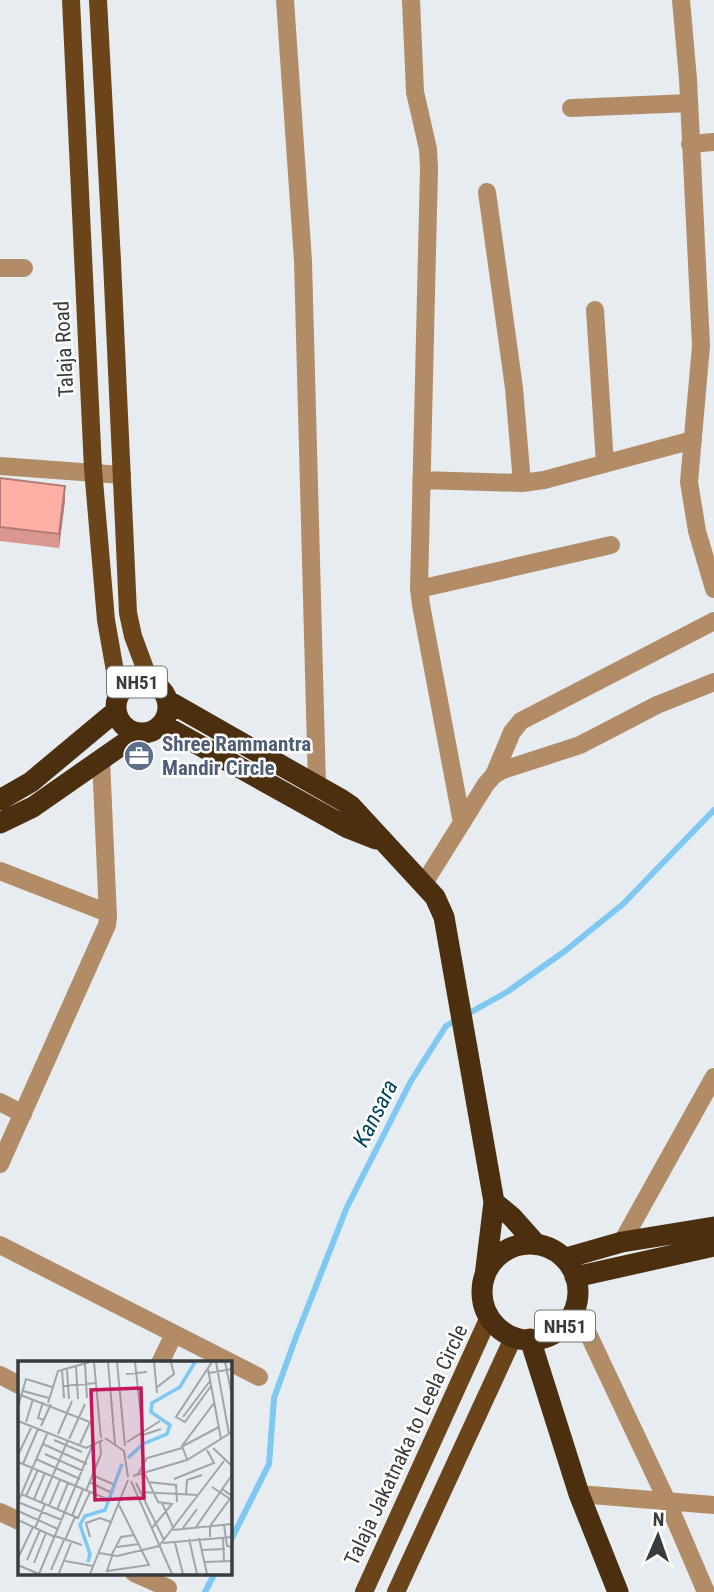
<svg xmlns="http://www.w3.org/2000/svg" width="714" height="1592" font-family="'Roboto Condensed',sans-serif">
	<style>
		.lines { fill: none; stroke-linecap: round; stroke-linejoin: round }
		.stream { stroke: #7fc8f1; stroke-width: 6 }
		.minor { stroke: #b28c67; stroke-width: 18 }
		.major { stroke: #6b4519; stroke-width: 18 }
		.highway { stroke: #4b2f0f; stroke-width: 21 }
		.wall { fill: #da9790 }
		.shaded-wall { fill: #b27b75 }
		.building { fill: #feb0a7; stroke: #b27b75; stroke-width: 2 }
		.labels { text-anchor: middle; stroke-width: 5; stroke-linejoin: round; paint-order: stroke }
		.shield { fill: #fff; stroke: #747677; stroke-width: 2 }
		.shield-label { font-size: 19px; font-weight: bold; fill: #393b3d }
		.street-label { font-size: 21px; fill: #393b3d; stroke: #fff }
		.service-label { font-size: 21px; font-weight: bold; fill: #4e5e75; stroke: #fff; text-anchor: start }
		.water-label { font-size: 23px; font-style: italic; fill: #04445f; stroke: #fff }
		.inset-river { fill: none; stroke: #7fc8f1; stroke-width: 3.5 }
		.inset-road { fill: none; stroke: #a1a5a9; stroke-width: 2 }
		.view { fill: #c2185b; fill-opacity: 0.15; stroke: #c2185b; stroke-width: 3.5 }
		.inset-edge { fill: none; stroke: #393b3d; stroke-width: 3.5 }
	</style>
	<rect width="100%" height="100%" fill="#e7ecf1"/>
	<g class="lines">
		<path class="stream" d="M229,1544L269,1464L274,1398L296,1337L347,1207L411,1081L446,1026L507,992L565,951L623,904L714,810
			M205,1592L215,1573"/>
		<path class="minor" d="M285,0L303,261L317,785
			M411,0L415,92L428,149L429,168L419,589L421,605L462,823
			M681,0L688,79L701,346L689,482L697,531L714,589
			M571,108L689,103
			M690,144L714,142
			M487,192L514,388L522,483
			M0,268H24
			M595,310L605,464
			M0,466L122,475
			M421,480L522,483L544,480L693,440
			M419,589L611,545
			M494,775L512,732L521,721L714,621
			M0,871L108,913
			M423,885L486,784L494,775L503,770L580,745L657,705L714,682
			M0,1102L23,1114
			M0,1164L107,925L108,917L101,760
			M622,1242L714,1077
			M0,1245L259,1377
			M576,1308L667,1501L706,1592
			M160,1363L174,1334
			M0,1375L19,1385
			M579,1494L714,1505
			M0,1512L19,1521
			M134,1573L168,1588"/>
		<path class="major" d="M71,0L93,469L106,620L119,694
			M98,0L112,261L128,613L133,636L150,682
			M364,1592L489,1317
			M396,1592L514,1336"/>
		<path class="highway" d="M116 707a26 26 0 1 1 52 0a26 26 0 1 1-52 0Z
			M168,701L342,800L351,806L435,897L444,917L494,1202L485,1276
			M163,725L348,828L376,839
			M0,800L31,782L116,711
			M0,823L33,807L139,733
			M494,1202L512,1217L536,1244
			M482 1292a48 48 0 1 1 96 0a48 48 0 1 1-96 0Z
			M566,1258L622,1242L714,1227
			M575,1277L714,1246
			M530,1339L579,1494L618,1592"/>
	</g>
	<path class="wall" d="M0,478L65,500L59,548L0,541Z"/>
	<path class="shaded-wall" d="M65,486V500L59,548V534Z"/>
	<path class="building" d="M0,478L65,486L59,534L0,527Z"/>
	<defs>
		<g id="office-disc" transform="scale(1.575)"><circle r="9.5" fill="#5c6f8a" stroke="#fff"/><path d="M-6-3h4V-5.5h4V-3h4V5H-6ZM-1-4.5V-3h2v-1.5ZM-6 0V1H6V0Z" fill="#fff"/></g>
	</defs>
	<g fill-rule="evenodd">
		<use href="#office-disc" x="139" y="756"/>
	</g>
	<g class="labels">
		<g class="shield">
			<rect x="107" y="666.5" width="60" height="31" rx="5"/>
			<rect x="535" y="1310.5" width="60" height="31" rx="5"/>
		</g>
		<g class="shield-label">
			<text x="137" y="689">NH51</text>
			<text x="565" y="1333">NH51</text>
		</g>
		<g class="street-label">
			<text transform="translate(64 349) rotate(-93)" y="7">Talaja Road</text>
			<text transform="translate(406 1445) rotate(-65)" y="7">Talaja Jakatnaka to Leela Circle</text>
		</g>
		<g class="service-label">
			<text x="162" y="751">Shree Rammantra<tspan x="162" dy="24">Mandir Circle</tspan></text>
		</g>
		<g class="water-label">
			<text transform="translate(375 1113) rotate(-63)" y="8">Kansara</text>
		</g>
	</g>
	<g transform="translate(18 1361)">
		<rect width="214" height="214" fill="#e7ecf1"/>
		<path class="inset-river" d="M110,97L125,83L149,73L152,64L133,51L134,42L162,26L177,1M70,201L72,193L62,164L67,155L87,149L104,103"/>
		<path class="inset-road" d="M76,1L83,77M90,1L97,83M99,1L107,85M117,1L125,74L143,68M136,1L139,32M198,1L211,73M207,1L214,35M67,3L69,37M58,6L60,38M190,8L203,78M44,9L46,37M49,9L51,38M191,12L214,8M108,13L129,11M45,25L79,22M193,25L167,61L158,56L194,1M138,27L156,13L153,1M5,30L31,37M0,33L72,61L62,83M25,41L20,57L25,59M30,42L40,10L72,1M0,46L8,18L34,26M165,56L192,20M0,60L68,87L85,79M8,61L15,38M23,65L33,43M40,73L54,40M87,77L106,90L110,116M51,78L67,43M36,79L64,91M109,81L142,60M25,83L69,103M165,85L201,66M195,87L214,105M27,93L65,110M0,94L13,67M18,98L62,118M169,98L164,85L196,42M0,101L89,138M5,103L20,68M120,113L129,97L164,87M127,113L140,141L154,143L134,167M74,114L95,123M115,115L169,99L214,71M156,118L196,102L189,89M113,120L154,213M71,121L92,131M130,121L158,124L159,141M118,122L146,179M194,126L212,138M68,130L83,93L82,81M121,131L180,134M3,133L60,157L72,131M168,133L169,119L184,114M8,135L20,109M16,138L27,112M0,141L29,73M0,141L44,159M23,142L50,79M144,142L155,166M31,145L42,119M39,149L50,122M0,150L40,168M54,155L65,128M0,159L37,176M206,164L209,185L214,186M178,166L214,114M17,167L27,143M165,167L179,148M155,169L214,163M37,175L64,184M72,176L68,162L82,157L93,161M192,176V165L214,135L204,128M205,176L206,200M181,177L189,213M171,178L179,213M47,179L57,156M145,182L214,176M157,182L165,213M99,186L121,183M184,189L207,188M81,192L99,195L141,185L206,100M1,195L15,166M93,195L103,176L117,174M94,195L89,210L131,204L101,144M9,199L22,169M47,200L75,205M187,201L214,200M16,202L28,172M0,204L21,213M33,209L46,179M41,212L53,182M21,213L74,85M72,213L110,119"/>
		<path class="view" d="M123,27L126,137L77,139L73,29Z"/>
		<rect width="214" height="214" class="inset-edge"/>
	</g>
	<g transform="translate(658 1536) rotate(2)" stroke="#ffffff" stroke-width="5" paint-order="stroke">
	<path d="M0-5L12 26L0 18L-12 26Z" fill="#393b3d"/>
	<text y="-10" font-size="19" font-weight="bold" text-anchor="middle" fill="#393b3d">N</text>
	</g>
</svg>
